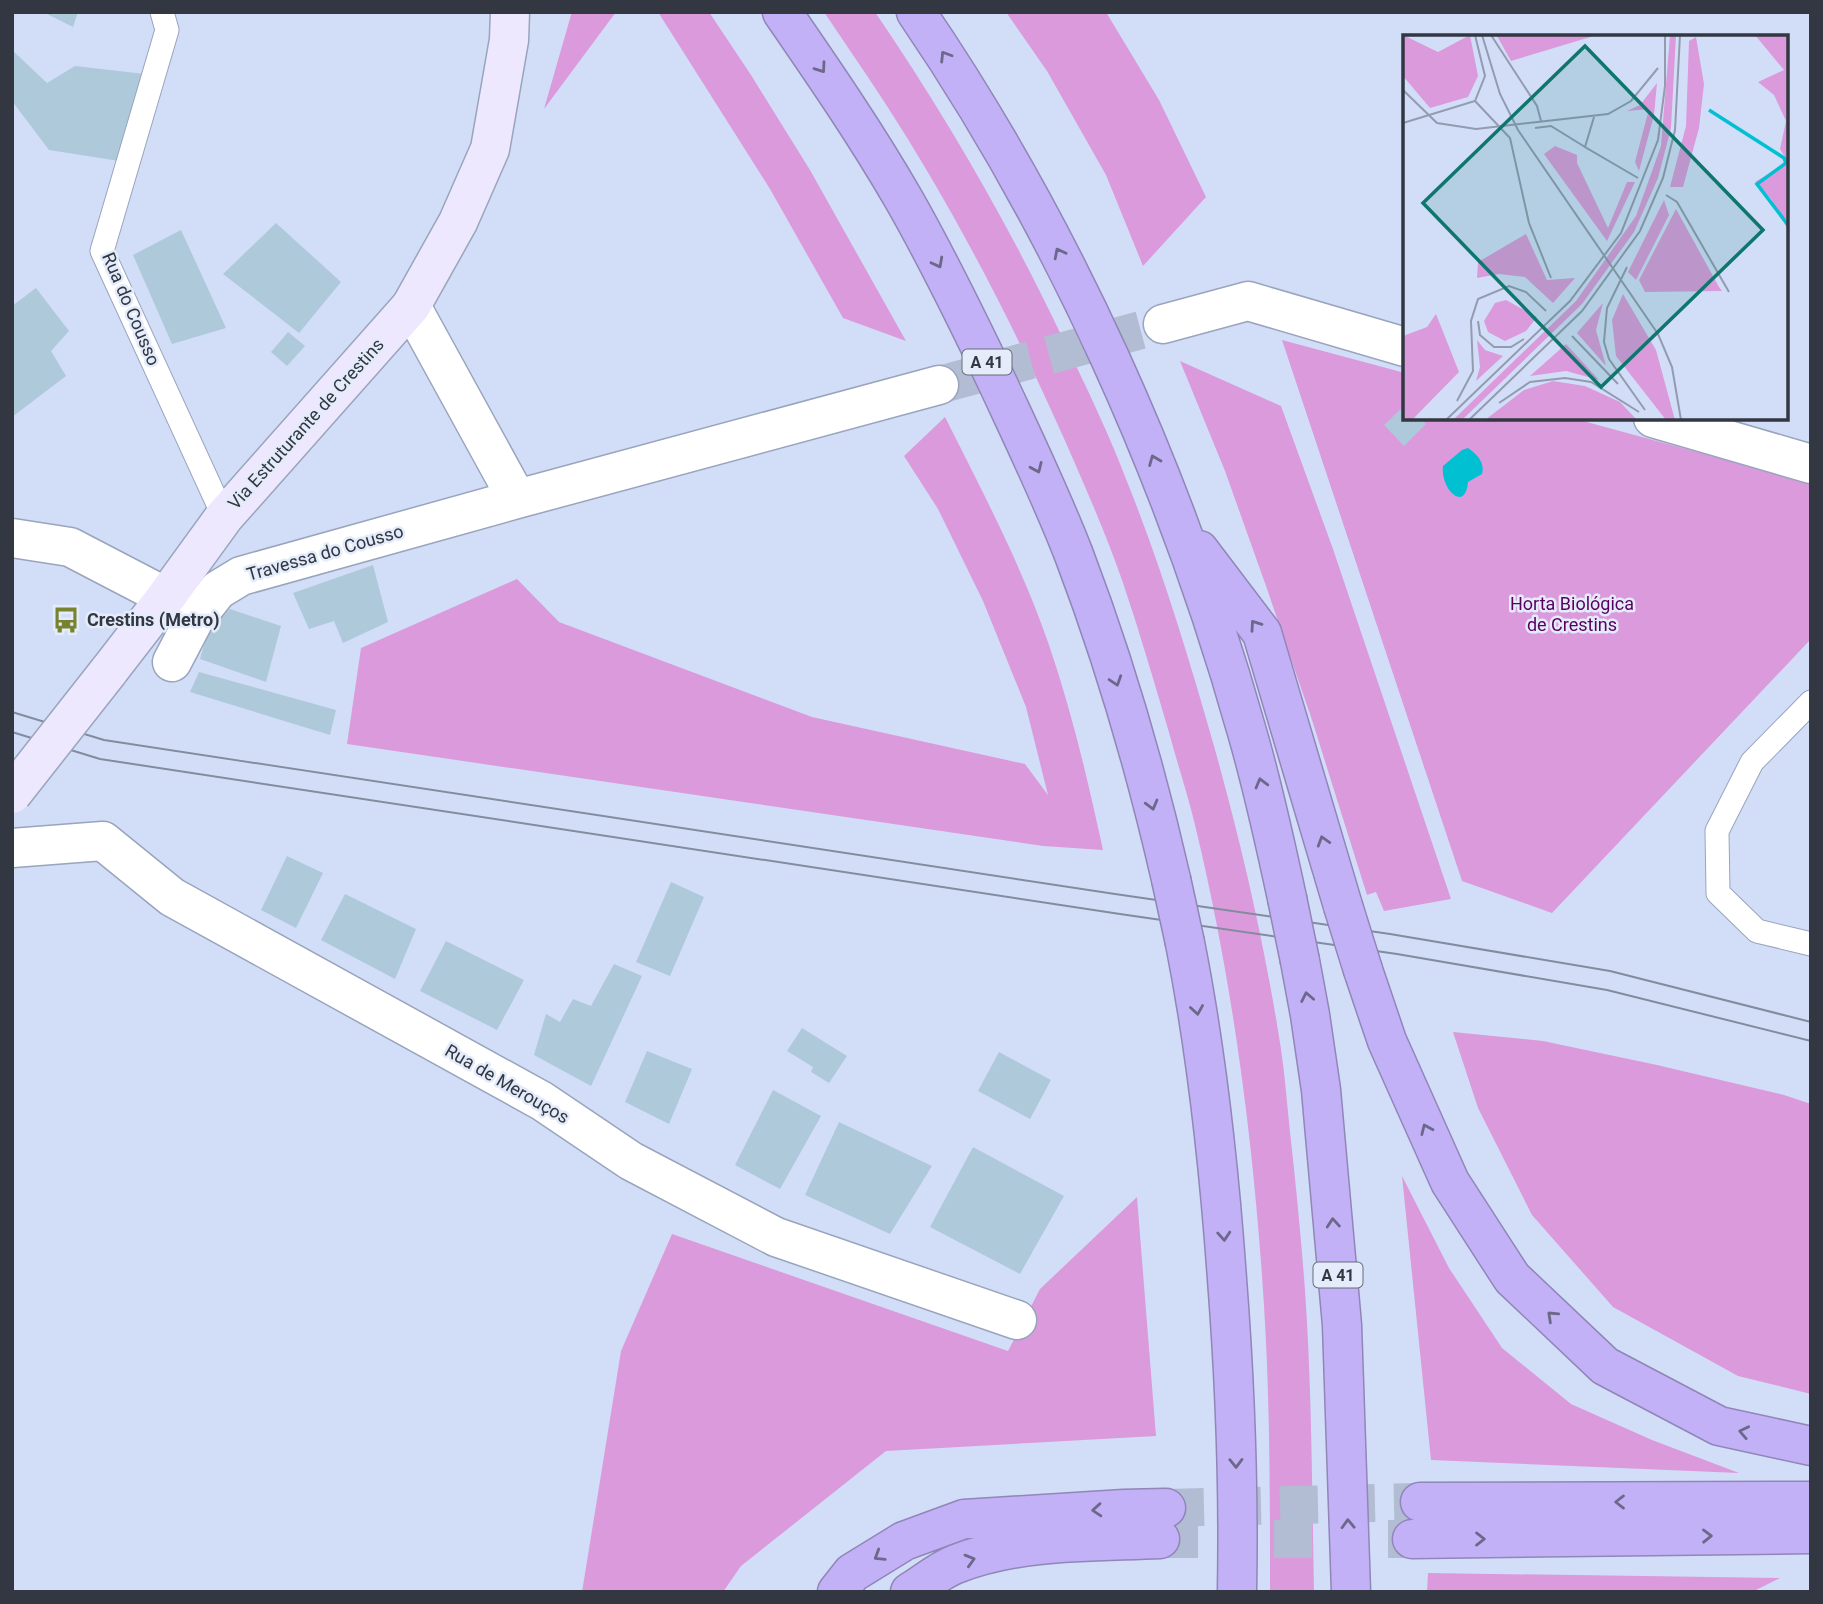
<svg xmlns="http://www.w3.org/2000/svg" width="1823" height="1604" font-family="Roboto,sans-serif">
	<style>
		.green { fill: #db9adc }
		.water { fill: #00c0d1 }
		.building { fill: #aec9da }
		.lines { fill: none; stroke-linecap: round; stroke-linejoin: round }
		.minor-tunnel { stroke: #b2bdd3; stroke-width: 38; stroke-dasharray: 38 19; stroke-linecap: butt }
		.motorway-tunnel { stroke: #b2bdd3; stroke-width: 38; stroke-dasharray: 38 19; stroke-linecap: butt }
		.service-casing { stroke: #99a4bd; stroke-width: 25 }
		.minor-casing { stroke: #99a4bd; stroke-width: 41 }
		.tertiary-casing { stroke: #99a4bd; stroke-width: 41 }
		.secondary-casing { stroke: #99a4bd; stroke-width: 41 }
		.motorway-casing { stroke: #9086b7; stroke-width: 41 }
		.service { stroke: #fff; stroke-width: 23 }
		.minor { stroke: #fff; stroke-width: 38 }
		.tertiary { stroke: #fff; stroke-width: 38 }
		.secondary { stroke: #ede8fd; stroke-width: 38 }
		.motorway { stroke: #c3b1f7; stroke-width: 38 }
		.tram { stroke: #838c9e; stroke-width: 2 }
		.secondary-bridge-casing { stroke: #99a4bd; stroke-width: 41; stroke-linecap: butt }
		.motorway-bridge-casing { stroke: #9086b7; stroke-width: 41; stroke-linecap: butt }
		.secondary-bridge { stroke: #ede8fd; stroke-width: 38 }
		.motorway-bridge { stroke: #c3b1f7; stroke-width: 38 }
		.oneway { stroke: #6c688a }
		.labels { text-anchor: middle; stroke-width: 5; stroke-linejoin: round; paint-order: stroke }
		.shield { fill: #e4ecfb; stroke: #676d79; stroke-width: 2 }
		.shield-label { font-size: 16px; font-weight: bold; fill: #323741 }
		.street-label { font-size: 18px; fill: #323741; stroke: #e4ecfb }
		.park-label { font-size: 18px; fill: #5a005f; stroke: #e4ecfb }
		.poi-label { font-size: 18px; font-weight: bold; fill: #323741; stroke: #e4ecfb; text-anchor: start }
		.inset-river { fill: none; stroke: #00c0d1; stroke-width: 3.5 }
		.inset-road { fill: none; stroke: #929baf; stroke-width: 2 }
		.view { fill: #0f766e; fill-opacity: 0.15; stroke: #0f766e; stroke-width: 3.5 }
		.inset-edge { fill: none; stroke: #323741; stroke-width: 3.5 }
	</style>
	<rect width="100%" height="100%" fill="#d2def8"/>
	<path class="green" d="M571,12H616L544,109L571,15Z
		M658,12H709L751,75L810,170L906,341L843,318L770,189Z
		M824,12H875C946,116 1009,225 1063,339C1086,386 1109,434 1128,484C1162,569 1189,658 1214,746C1242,846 1265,946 1281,1049C1285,1076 1287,1104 1290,1132C1296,1185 1301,1237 1305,1290C1312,1391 1312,1491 1314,1592H1270C1270,1497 1270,1401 1264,1306C1254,1145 1233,982 1195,825C1188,795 1178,766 1170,736C1155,685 1140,633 1123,583C1107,536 1086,489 1066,443C1014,326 955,211 885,103C865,72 844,42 824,12Z
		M1006,12H1106L1159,100L1206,197L1143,266L1106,175L1047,71Z
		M1282,340L1405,373V418H1572L1811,483V639L1552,913L1462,881Z
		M1180,361L1281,406L1333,549L1451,899L1384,911L1376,892L1367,895L1312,720L1266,586L1225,471Z
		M945,417C982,491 1022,566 1049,645C1072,712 1088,781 1103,850L1043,846L347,744L361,648L517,579L559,622L812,717L1025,764L1048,795L1026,707L983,601L938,509L904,456Z
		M1453,1032L1543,1041L1657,1065L1784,1095L1811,1104V1394L1738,1376L1613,1307L1532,1215L1478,1108Z
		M1402,1176L1449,1268L1502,1348L1571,1404L1652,1440L1739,1473L1431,1460Z
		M1137,1197L1156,1436L886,1451L741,1566L723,1592H582L621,1351L672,1234L1008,1351L1040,1289Z
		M1428,1573L1780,1578L1752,1592H1427Z"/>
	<path class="water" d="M1468,448C1478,455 1485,463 1482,474L1468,482C1465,514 1440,488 1443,466L1462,450Z"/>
	<path class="building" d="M43,12H78L73,27Z
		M12,50L47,83L75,66L145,74L119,161L49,150L12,101Z
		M276,223L341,282L299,333L223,274Z
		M181,230L226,328L172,344L133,255Z
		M36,288L69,331L51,351L66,376L12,417V306Z
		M288,332L305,346L287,366L271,352Z
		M1405,405V418H1420L1426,424L1404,446L1384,425Z
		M373,565L388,622L343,643L334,621L309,629L293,593Z
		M230,609L281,626L266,682L200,659L209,628Z
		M199,672L336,710L330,735L190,692Z
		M287,856L323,873L296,928L261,910Z
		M671,882L704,897L670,976L636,962Z
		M345,894L416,929L395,979L321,940Z
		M446,941L524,980L497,1030L420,991Z
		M614,964L642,976L591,1086L534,1055L546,1014L560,1022L573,999L591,1006Z
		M802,1028L847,1056L829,1083L811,1072L813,1067L787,1051Z
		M647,1051L692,1069L669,1124L625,1102Z
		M999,1052L1051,1080L1030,1119L978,1091Z
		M773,1090L821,1116L780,1189L735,1165Z
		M839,1122L932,1166L890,1234L805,1195Z
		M973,1147L1064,1196L1020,1274L930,1227Z"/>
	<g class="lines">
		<path class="minor-tunnel" d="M939,385L1163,324"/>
		<path class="motorway-tunnel" d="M1166,1508L1420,1502
			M1160,1539H1412"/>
		<g class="service-casing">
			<path id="service" d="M162,12L167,30L102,251L224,517
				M1811,702L1752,762L1717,831L1718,893L1757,931L1811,944"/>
		</g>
		<g class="minor-casing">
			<path id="minor" d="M411,306L517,499L939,385
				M1163,324L1248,301L1405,347
				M1653,418L1811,464
				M172,662L194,620L218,590L241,576L517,499
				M12,848L103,841L172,897L542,1101L631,1161L776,1237L1017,1320"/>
		</g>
		<g class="tertiary-casing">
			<path id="tertiary" d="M12,538L70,547L166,597"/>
		</g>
		<g class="secondary-casing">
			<path id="secondary" d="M108,672L166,597L224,517L411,306L458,222L490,149L509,40L510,12"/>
		</g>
		<g class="motorway-casing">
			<path id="motorway" d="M782,12C824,73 866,134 903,198C938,259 969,323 999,386C1025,442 1052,498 1074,555C1114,660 1146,770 1171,879
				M916,12C1064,229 1176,480 1247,732C1263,787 1275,842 1287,898
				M1199,550L1262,633L1343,906
				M1185,943C1207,1054 1219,1166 1227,1279C1235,1383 1239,1488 1237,1592
				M1300,961L1310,1015L1321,1090L1342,1325L1351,1592
				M1363,970L1387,1041L1450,1182L1512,1278L1605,1366L1719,1426L1811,1446
				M1420,1502L1811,1501
				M1412,1539L1811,1534
				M837,1592L852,1573L904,1541L964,1519L1124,1509L1166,1508
				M910,1592C925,1583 940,1570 956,1564C1020,1539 1093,1542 1160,1539"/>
		</g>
		<use href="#service" class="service"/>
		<use href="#minor" class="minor"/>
		<use href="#tertiary" class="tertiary"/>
		<use href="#secondary" class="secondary"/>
		<use href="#motorway" class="motorway"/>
		<path class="tram" d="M12,712L104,740L1115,894L1390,934L1610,971L1811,1022
			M12,732L100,759L1120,914L1397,954L1607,990L1811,1041"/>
		<g class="secondary-bridge-casing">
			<path id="secondary-bridge" d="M12,794L108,672"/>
		</g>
		<g class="motorway-bridge-casing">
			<path id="motorway-bridge" d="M1171,879L1185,943
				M1287,898L1300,961
				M1343,906L1363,970"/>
		</g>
		<use href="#secondary-bridge" class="secondary-bridge"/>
		<use href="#motorway-bridge" class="motorway-bridge"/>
	</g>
	<defs><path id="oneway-chevron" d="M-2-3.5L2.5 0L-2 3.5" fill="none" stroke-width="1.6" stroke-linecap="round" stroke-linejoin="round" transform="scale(1.75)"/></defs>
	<g class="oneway">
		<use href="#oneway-chevron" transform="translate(945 56) rotate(-122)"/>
		<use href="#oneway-chevron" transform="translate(821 68) rotate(55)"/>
		<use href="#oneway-chevron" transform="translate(1059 253) rotate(-117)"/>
		<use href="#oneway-chevron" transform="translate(938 263) rotate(62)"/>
		<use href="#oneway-chevron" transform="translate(1154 460) rotate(-112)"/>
		<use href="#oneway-chevron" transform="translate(1037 468) rotate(66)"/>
		<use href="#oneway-chevron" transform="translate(1255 625) rotate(-125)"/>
		<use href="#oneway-chevron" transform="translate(1116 681) rotate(72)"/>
		<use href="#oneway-chevron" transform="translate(1261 783) rotate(-105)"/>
		<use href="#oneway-chevron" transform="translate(1152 805) rotate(75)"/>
		<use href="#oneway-chevron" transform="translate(1323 841) rotate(-107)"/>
		<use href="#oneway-chevron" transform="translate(1307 997) rotate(-101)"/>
		<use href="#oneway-chevron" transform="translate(1197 1010) rotate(81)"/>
		<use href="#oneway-chevron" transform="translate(1426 1129) rotate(-114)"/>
		<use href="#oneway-chevron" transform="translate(1333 1223) rotate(-95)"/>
		<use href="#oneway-chevron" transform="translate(1224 1236) rotate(86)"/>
		<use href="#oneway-chevron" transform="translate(1552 1316) rotate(-137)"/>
		<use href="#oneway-chevron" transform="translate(1744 1432) rotate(-168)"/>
		<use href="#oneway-chevron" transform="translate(1236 1463) rotate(89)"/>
		<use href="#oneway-chevron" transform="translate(1620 1502) rotate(180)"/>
		<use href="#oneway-chevron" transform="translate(1097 1510) rotate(176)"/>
		<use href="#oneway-chevron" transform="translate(1348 1524) rotate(-92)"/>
		<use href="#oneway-chevron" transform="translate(1707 1536) rotate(-1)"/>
		<use href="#oneway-chevron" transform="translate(1480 1539)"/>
		<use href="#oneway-chevron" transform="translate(879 1556) rotate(148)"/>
		<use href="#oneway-chevron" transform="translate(970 1560) rotate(-16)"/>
	</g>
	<defs>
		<g id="bus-bare" transform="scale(2.1)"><path d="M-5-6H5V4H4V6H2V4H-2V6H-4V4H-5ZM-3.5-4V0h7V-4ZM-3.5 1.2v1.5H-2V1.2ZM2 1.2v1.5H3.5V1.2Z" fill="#78832f" stroke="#e4ecfb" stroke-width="2.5" paint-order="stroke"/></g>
	</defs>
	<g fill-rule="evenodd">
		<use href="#bus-bare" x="66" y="620"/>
	</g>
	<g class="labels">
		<g class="shield">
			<rect x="962.5" y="349.5" width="49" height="25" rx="5"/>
			<rect x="1313.5" y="1262.5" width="49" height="25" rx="5"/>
		</g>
		<g class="shield-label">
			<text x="987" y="368">A 41</text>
			<text x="1338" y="1281">A 41</text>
		</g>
		<g class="street-label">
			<text transform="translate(131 309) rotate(67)" y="6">Rua do Cousso</text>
			<text transform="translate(306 424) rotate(-48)" y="6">Via Estruturante de Crestins</text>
			<text transform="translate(325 553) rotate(-16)" y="6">Travessa do Cousso</text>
			<text transform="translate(507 1084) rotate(30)" y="6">Rua de Merouços</text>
		</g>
		<g class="park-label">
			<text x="1572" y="610">Horta Biológica<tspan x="1572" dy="21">de Crestins</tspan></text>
		</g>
		<g class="poi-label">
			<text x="87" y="626">Crestins (Metro)</text>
		</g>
	</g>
	<g transform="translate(1403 35)">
		<rect width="385" height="385" fill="#d2def8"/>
		<path d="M0,0L35,17L67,0L75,41L65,62L27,73L0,41ZM194,0L108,26L94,1L96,0ZM267,0H273L268,93L255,143L231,197L179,269L59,385H50L173,266L233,181L258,111ZM352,0H385V195L368,164L352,147L385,127L377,114L383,86L371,60L355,47L381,35ZM293,2L301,49L296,93L280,152H267L283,91L286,6ZM254,48L251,80L236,136L232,127L246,74L224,76L237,70ZM152,111L174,120V128L205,193L224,147H232L204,206L141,119ZM261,165L266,180L233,245L225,237ZM273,174L316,252L319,256L242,257L236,245ZM123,199L144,245L172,243L150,268L122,242L96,239L74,243L75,227ZM220,259L253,315L272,385H263L213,321L209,285ZM103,265L134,282L123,296L102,306L85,297L81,286L92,268ZM200,268L193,295L203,331L174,298ZM33,279L56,337L9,385H0V301L24,292ZM74,305L82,315L100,321L73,346L77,332ZM163,309L196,345L163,336L127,341ZM150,346L182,351L217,367L234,385H82L121,355Z" fill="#db9adc"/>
		<path class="inset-river" d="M306,75L381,123L383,128L354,149L385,190"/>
		<path class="inset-road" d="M79,0L97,59L115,95L255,299L269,332L278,385M88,0L134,71L138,86M0,55L34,88L73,94L205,79L228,66L255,33M72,66L107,103L126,188L148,243M191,82L182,112L235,143M0,88L72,66L82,41L72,0M132,93L148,91L182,112M263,160L274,167L326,257M224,232L204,273L201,307L206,324L242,375M75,286L77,300L91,312H108L121,304M169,301L215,349M54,366L70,336L68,286L75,264L106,251L123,257L143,276M96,368L127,347L162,343L188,347L236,377M43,385L167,266L218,198L255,105L262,51V0M66,385L179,276L237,196L260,143L272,95L277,0"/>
		<path class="view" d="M182,11L360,195L198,352L20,168Z"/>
		<rect width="385" height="385" class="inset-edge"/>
	</g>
	<rect width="1823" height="1604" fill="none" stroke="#323741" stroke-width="28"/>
</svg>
